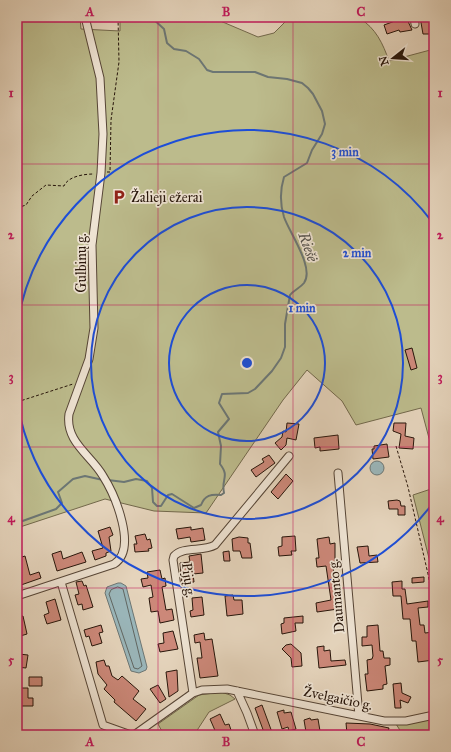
<svg xmlns="http://www.w3.org/2000/svg" width="451" height="752" font-family="'IM FELL Great Primer',serif">
	<style>
		.green { fill: #bcbb8c; stroke: #72684b }
		.water { fill: #9ab6ba; stroke: #6c7674 }
		.lines { fill: none; stroke-linecap: round; stroke-linejoin: round }
		.shore { stroke: #606662; stroke-width: 1 }
		.stream { stroke: #6c7674; stroke-width: 2 }
		.building { fill: #cc8879; stroke: #27150a }
		.minor-casing { stroke: #564536; stroke-width: 9 }
		.path { stroke: #27150a; stroke-width: 1; stroke-dasharray: 3 2; stroke-linecap: butt }
		.minor { stroke: #eee3d3; stroke-width: 7 }
		.grid { fill: none; stroke: #c2185b; stroke-width: 1; stroke-opacity: 0.55 }
		.ring { fill: none; stroke: #1d4ed8; stroke-width: 2 }
		.labels { text-anchor: middle; stroke-width: 3.5; stroke-linejoin: round; paint-order: stroke }
		.poi-label { font-size: 14px; fill: #27150a; stroke: #eee3d3; text-anchor: start }
		.street-label { font-size: 14px; fill: #27150a; stroke: #eee3d3 }
		.water-label { font-size: 15px; font-style: italic; fill: #4f4d48; stroke: #eee3d3 }
		.centre { fill: #1d4ed8; stroke: #eee3d3; stroke-width: 2 }
		.ring-label { font-size: 12px; text-anchor: middle; font-weight: bold; fill: #1d4ed8; stroke: #eee3d3; stroke-width: 3.5; stroke-linejoin: round; paint-order: stroke }
		.neatline { fill: none; stroke: #c2185b; stroke-width: 1.5 }
		.grid-label { font-size: 13px; text-anchor: middle; font-weight: bold; fill: #c2185b }
	</style>
	<rect width="100%" height="100%" fill="#e5d4bc"/>
	<filter id="stains"><feTurbulence type="fractalNoise" baseFrequency=".005" numOctaves="4"/><feColorMatrix values="0 0 0 0 .2 0 0 0 0 .09 0 0 0 0 .02 0 0 0 .5 -.17"/></filter>
	<radialGradient id="worn" r=".72"><stop offset=".6" stop-color="#630" stop-opacity="0"/><stop offset="1" stop-color="#630" stop-opacity=".3"/></radialGradient>
	<path class="green" d="M17,17H80L81,29L120,31V17H211L258,37L274,33L290,17C302,17 353,14 359,18C376,28 383,44 389,61L434,49V457L421,408L356,425L342,401L307,370L283,400L206,513L154,511L105,499L17,528Z
		M434,488V578L413,495Z
		M221,692L230,695L235,699L209,712L194,735H164L158,724L199,695Z
		M434,718V735H403L396,724Z"/>
	<path class="water" d="M370 468a7 7 0 1 1 14 0a7 7 0 1 1-14 0Z
		M118,583H121L126,586L147,667L146,670L139,673L131,671L105,593L107,587Z"/>
	<g class="lines">
		<path class="shore" d="M118,587L123,589L142,666L138,669L134,668L109,594L111,590Z"/>
		<path class="stream" d="M108,480L124,482L136,479L147,481L152,488L153,502L157,506H161L168,495L172,494L194,508L201,505C205,495 211,494 221,495L224,493C221,478 230,477 220,464L221,446L218,432L229,419L219,403L222,394L248,393L255,389L272,371L281,358L285,347V324L290,295C294,290 300,288 304,283C315,268 289,232 284,217C280,204 280,190 284,177L307,163L312,150L322,134L325,124L322,111L313,94L308,88L302,83L287,79L268,77L255,72H213L207,70L199,59L186,51L174,49L167,43L164,29L151,17
			M17,523L56,509L62,503L58,492L73,479L85,476L103,480"/>
	</g>
	<path class="building" d="M406,17L412,30L400,32L399,30L387,34L384,25Z
		M420,17H432L434,34H423Z
		M412,348L417,368L411,370L405,350Z
		M287,423L299,424L296,440L287,438L286,445L281,450L275,443L282,437L283,431L286,432Z
		M394,423H406L405,436L414,438L413,449L399,448L401,434L393,431Z
		M338,435L339,449L320,451V447L315,448L314,438Z
		M387,444L389,457L373,459L372,449H374V446Z
		M269,455L275,463L256,477L251,470L264,462L262,459Z
		M286,474L293,481L278,499L271,492Z
		M397,500L400,501L401,506H405V515H398V509H389L388,501Z
		M110,527L113,535L109,537L111,551L106,553V556L95,560L92,551L103,548L98,531Z
		M191,527V530L203,528L205,540L191,542L190,537L178,539L176,529Z
		M145,534L147,540L150,539L152,548L148,549L149,551L135,552L134,544H137L135,536Z
		M295,536L296,551H291L292,555L279,556L278,547L282,546V537Z
		M239,537L248,538V543H250L252,558H242L240,551H233L232,539Z
		M329,537L330,544L335,543V565H333L335,588L338,587L339,600H337L338,609L317,612L316,603L331,600L326,566L317,567L316,558H319L317,539Z
		M368,546L369,556L377,555L378,562L360,563L357,547Z
		M61,551L63,559L82,552L86,562L57,571L52,554Z
		M229,551L230,561H224L223,552Z
		M201,554L203,573L193,574L194,582L182,583L180,563L190,562L189,556Z
		M25,556L30,575L39,572L41,578L21,585L17,571V563L20,562L19,558Z
		M160,570L162,579L165,578L166,586L162,587L166,610L172,609L174,620L160,623L158,611L151,612L149,598L153,597L151,585L143,587L141,579L148,578L147,572Z
		M424,577V582L412,583V578Z
		M82,581L84,586L86,585L93,607L83,610L82,604L78,605L75,595L79,594L76,582Z
		M402,581V589H405L407,604L428,601V607L418,608L420,625H424L425,633L434,632V639H432L434,660L418,662L416,641H412L410,619H403L401,596H393L392,582Z
		M233,595L234,600H242L243,614L227,616L225,596Z
		M202,597L204,615L191,617L190,611L193,610L192,598Z
		M55,599L61,620L47,624L44,615L49,613L46,602Z
		M23,616L27,634L17,637V617Z
		M303,616V623H295L296,631L282,634L281,624L284,623V618Z
		M101,625L103,632L99,633L102,643L92,646L89,636L86,637L84,630Z
		M378,625L380,651H383L384,658H390V665L385,666L387,684L383,685V689L367,691L365,674H368L367,660L372,659L373,656L372,645L362,646V637H367V626Z
		M173,631L178,649L160,652L158,644L164,643L163,633Z
		M204,633L205,640L212,639L218,676L200,678L197,658H202L200,642L195,643L194,635Z
		M291,644L301,653L302,666L292,667L291,658L282,649L286,645Z
		M324,646V651L330,650L331,661L345,660L346,665L319,668L317,647Z
		M19,654L28,655L26,668L17,667Z
		M104,660L106,666H109L112,676L118,680L122,676L139,691L133,699L146,709L136,721L114,702L115,700L104,689L107,685L98,674L96,662Z
		M177,670L178,691L169,697L166,672Z
		M29,677H42V686H29Z
		M401,683L402,693L411,697L408,703L400,700L401,708H395L393,684Z
		M158,685L166,699L160,703L150,689Z
		M18,688H28V698H33V706H18L17,692H18Z
		M262,705L273,735H265L255,708Z
		M284,710V713L291,712L296,729L289,731L288,727L282,729L277,712Z
		M220,714L225,725L229,724L231,730L217,735L210,719Z
		M310,718L311,720L318,719L320,731L306,732L304,720Z
		M346,723L370,724L389,728L387,735H362V732L347,734Z"/>
	<g class="lines">
		<g class="minor-casing">
			<path id="minor" d="M414,17L415,24
				M338,473L359,716
				M61,582L103,725L131,735
				M17,596L114,564C138,549 115,495 103,476C91,455 65,442 69,414L89,359L94,328L92,245L101,173L103,134L100,78L85,17
				M237,691L247,713L255,735
				M193,693L173,560L174,556C183,546 203,552 215,545L289,456
				M134,735L193,693L202,690L227,689L384,721H406L434,715"/>
		</g>
		<path class="path" d="M107,172H110L111,120L119,62L118,17
			M17,208L26,205L32,196L46,185L64,186C68,176 85,174 94,174
			M17,402L73,384
			M396,446L408,487L428,574L434,611"/>
		<use href="#minor" class="minor"/>
	</g>
	<path class="grid" d="M158,17V735M293,17V735M17,164H434M17,305H434M17,447H434M17,588H434"/>
	<g class="ring">
		<circle cx="247" cy="363" r="78"/>
		<circle cx="247" cy="363" r="156"/>
		<path d="M433 503A233 233 0 0 1 17 401M17 325A233 233 0 0 1 433 223"/>
	</g>
	<defs>
		<g id="parking-bare" transform="scale(1.2)"><path d="M-3.5-5.5H1a3.5 3.5 0 0 1 0 7H-1V5.5H-3.5ZM-1-3.4V-.6H.8a1.4 1.4 0 0 0 0-2.8Z" fill="#8f2418" stroke="#eee3d3" stroke-width="2.5" paint-order="stroke"/></g>
	</defs>
	<g fill-rule="evenodd">
		<use href="#parking-bare" x="119" y="197"/>
	</g>
	<g class="labels">
		<g class="poi-label">
			<text x="131" y="202">Žalieji ežerai</text>
		</g>
		<g class="street-label">
			<text transform="translate(81 263) rotate(-90)" y="5">Gulbinų g.</text>
			<text transform="translate(189 580) rotate(83)" y="5">Pijų g.</text>
			<text transform="translate(336 596) rotate(-95)" y="5">Daumanto g.</text>
			<text transform="translate(338 698) rotate(12)" y="5">Žvelgaičio g.</text>
		</g>
		<g class="water-label">
			<text transform="translate(308 247) rotate(70)" y="5">Riešė</text>
		</g>
	</g>
	<circle cx="247" cy="363" r="6" class="centre"/>
	<g class="ring-label">
		<text x="345" y="156">3 min</text>
		<text x="357" y="257">2 min</text>
		<text x="302" y="312">1 min</text>
	</g>
	<rect width="451" height="752" fill="none" stroke="#e5d4bc" stroke-width="44"/>
	<g transform="translate(393 58) rotate(253)" stroke="#eee3d3" stroke-width="3" paint-order="stroke">
	<path d="M0-3L7 15L0 10L-7 15Z" fill="#27150a"/>
	<text y="-6" font-size="11" font-weight="bold" text-anchor="middle" fill="#27150a">N</text>
	</g>
	<rect x="22" y="22" width="407" height="708" class="neatline"/>
	<g class="grid-label">
		<text x="90" y="16">A</text>
		<text x="226" y="16">B</text>
		<text x="361" y="16">C</text>
		<text x="11" y="97">1</text>
		<text x="440" y="97">1</text>
		<text x="11" y="239">2</text>
		<text x="440" y="239">2</text>
		<text x="11" y="381">3</text>
		<text x="440" y="381">3</text>
		<text x="11" y="522">4</text>
		<text x="440" y="522">4</text>
		<text x="11" y="664">5</text>
		<text x="440" y="664">5</text>
		<text x="90" y="746">A</text>
		<text x="226" y="746">B</text>
		<text x="361" y="746">C</text>
	</g>
	<rect width="100%" height="100%" filter="url(#stains)"/>
	<rect width="100%" height="100%" fill="url(#worn)"/>
</svg>
